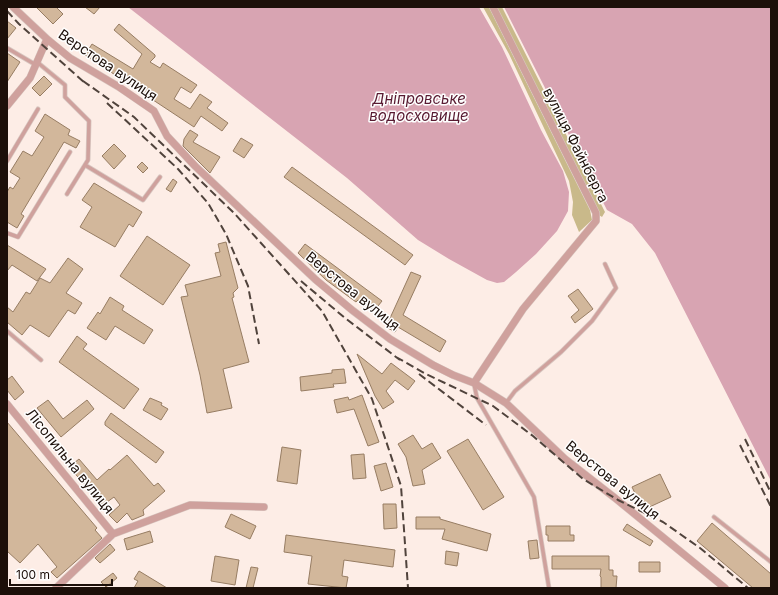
<svg xmlns="http://www.w3.org/2000/svg" width="778" height="595" font-family="Inter,sans-serif">
	<style>
		.forest { fill: #c9b98a }
		.water { fill: #d8a4b2 }
		.building { fill: #d2b79b; stroke: #977d63 }
		.lines { fill: none; stroke-linecap: round; stroke-linejoin: round }
		.lane-casing { stroke: #d9c9c3; stroke-width: 5 }
		.street-casing { stroke: #d9c9c3; stroke-width: 8 }
		.lane { stroke: #cfa19d; stroke-width: 3.5 }
		.street { stroke: #cfa19d; stroke-width: 7 }
		.rail { stroke: #50433c; stroke-width: 2; stroke-dasharray: 8 4; stroke-linecap: butt }
		.labels { text-anchor: middle; stroke-width: 3; stroke-linejoin: round; paint-order: stroke }
		.street-label { font-size: 14px; fill: #1c0f09; stroke: #fefefe }
		.water-label { font-size: 15px; font-style: italic; fill: #581a31; stroke: #fefefe }
	</style>
	<rect width="100%" height="100%" fill="#fdede6"/>
	<path class="forest" d="M483,7H489L590,210L592,220L579,232L572,215L573,202L569,181L509,54Z
		M492,7H502L605,212L602,217L599,215Z"/>
	<path class="water" d="M128,7H479L502,47L541,130L563,171L569,192L568,211L557,231L536,254L516,272L504,282L497,283L487,280L449,259L418,240L347,178Z
		M504,7H771V481L655,253L632,224L607,210Z"/>
	<path class="building" d="M36,7H56L63,14L53,24Z
		M85,7H100L94,14Z
		M7,21L16,28L7,39Z
		M119,24L155,55V57L150,62L160,68L163,63L197,85L191,93L181,87L174,99L190,109L200,94L212,102L207,108L228,123L222,131L201,116L194,127L85,55L92,44L133,69L142,54L114,30Z
		M7,53L20,62L7,82Z
		M44,76L52,84L40,96L32,88Z
		M45,114L70,130L68,135L80,141L76,148L64,142L21,214L24,216L17,228L7,222V192L10,187L13,189L20,178L10,172L23,151L32,156L44,137L35,131Z
		M190,130L198,135L193,142L220,157L210,173L183,146L184,139Z
		M241,138L253,145L244,158L233,151Z
		M114,144L126,156L114,169L102,156Z
		M142,162L148,168L143,173L137,167Z
		M292,167L413,255L405,265L284,177Z
		M173,179L177,182L171,192L166,189Z
		M94,183L142,212L133,227L129,224L115,247L80,227L92,207L82,200Z
		M147,236L190,265L163,305L120,276Z
		M226,242L238,288L233,293L234,297L232,298L249,362L223,369L232,408L207,413L200,375L181,297L188,296L185,285L221,276L215,253L220,252L218,244Z
		M305,244L382,301L374,311L358,300L356,302L326,280L298,253Z
		M7,245L46,269L37,281L12,265L7,271Z
		M68,258L83,269L66,293L82,303L75,314L68,310L49,337L30,325L22,335L7,322V307L13,312L26,292L30,294L40,278L50,283Z
		M411,272L421,276L403,315L446,341L440,352L398,327L395,332L386,327Z
		M578,289L593,309L575,323L571,317L579,310L568,296Z
		M110,297L124,306L122,310L153,330L144,344L115,326L106,340L87,328L98,312L100,314Z
		M77,336L87,344L83,349L139,389L124,409L59,362Z
		M357,354L382,374L391,363L415,381L408,390L395,380L386,391L394,402L383,409L375,396Z
		M344,369L346,383L333,384L334,387L301,391L300,377L332,373V370Z
		M12,376L24,392L15,400L7,390V380Z
		M362,395L379,442L368,446L354,409L337,413L334,400L348,397L349,400Z
		M150,398L162,403L161,405L168,409L161,420L143,410Z
		M48,400L63,419L87,400L94,409L61,437L37,408Z
		M111,413L164,452L156,463L105,425V422Z
		M7,422L97,528L95,530L102,538L57,578L51,572L57,567L38,544L20,563L7,551Z
		M413,435L422,449L432,443L441,458L422,470L425,484L413,486L406,457L398,444Z
		M468,439L504,497L483,510L447,451Z
		M282,447L301,450L297,484L277,481Z
		M364,454L366,478L353,479L351,455Z
		M127,455L154,486L158,483L165,491L143,510L144,515L132,520L127,513L117,523L109,515L120,505L114,497L103,505L69,467L79,459L97,480L109,469L110,470Z
		M386,463L393,487L381,491L374,466Z
		M660,474L671,497L643,510L632,487Z
		M383,504H396L397,528L384,529Z
		M231,514L256,526L250,539L225,527Z
		M416,517H440V519L491,534L487,551L442,539L445,529H416Z
		M712,523L771,574V588H753L697,541Z
		M627,524L653,541L650,546L623,530Z
		M546,526H570V535H574V541H548V535H546Z
		M150,531L153,542L127,550L124,539Z
		M286,535L395,550L393,567L344,560L342,576L348,577L346,588L308,584L312,556L284,552Z
		M537,540L539,558L530,559L528,541Z
		M110,544L115,550L100,563L95,558Z
		M446,551L459,553L457,566L445,564Z
		M215,556L239,560L235,585L211,581Z
		M552,556H609V570H613V576H617L616,588H601V577L600,576L601,569H552Z
		M639,562H660V572H639Z
		M251,567L258,568L253,588H246Z
		M139,571L167,588H134L138,581L134,579Z
		M113,573L117,578L106,587L101,582Z"/>
	<g class="lines">
		<g class="lane-casing">
			<path id="lane" d="M7,48L36,65
				M37,62L65,85V97L89,121L88,160L67,194
				M7,161L38,109
				M85,165L143,200L160,177
				M7,233L18,237L70,152
				M7,331L41,360
				M474,384L477,398L534,497L549,588
				M506,403L515,391L561,352L592,321L616,288L605,264
				M714,517L771,562"/>
		</g>
		<g class="street-casing">
			<path id="street" d="M13,7L47,39
				M7,106L30,78L47,39L70,58L119,87L154,111L167,136L195,166L316,280L352,310L390,339L433,365L453,375L474,383L506,403L565,459L615,498L725,588
				M474,383L523,309L596,221V213L493,7
				M7,404L113,534
				M56,588L113,534L190,505L264,507"/>
		</g>
		<use href="#lane" class="lane"/>
		<use href="#street" class="street"/>
		<path class="rail" d="M7,11L19,24L86,84
			M83,81L134,117L234,213L322,311L372,399L401,486L408,588
			M107,103L178,169L208,203L226,234L248,286L259,344
			M301,281L345,318L400,360
			M396,357L426,374L493,406L533,436L583,479L618,500L663,522L700,548L748,588
			M419,374L486,425
			M745,439L771,493
			M740,445L771,507"/>
	</g>
	<g class="labels">
		<g class="street-label">
			<text transform="translate(108 65) rotate(34)" y="5">Верстова вулиця</text>
			<text transform="translate(576 145) rotate(63)" y="5">вулиця Файнберга</text>
			<text transform="translate(353 291) rotate(39)" y="5">Верстова вулиця</text>
			<text transform="translate(70 461) rotate(51)" y="5">Лісопильна вулиця</text>
			<text transform="translate(613 480) rotate(39)" y="5">Верстова вулиця</text>
		</g>
		<g class="water-label">
			<text x="419" y="104">Дніпровське<tspan x="419" dy="17">водосховище</tspan></text>
		</g>
	</g>
	<rect width="778" height="595" fill="none" stroke="#1c0f09" stroke-width="16"/>
	<path d="M10 579v6h102v-6" fill="none" stroke="#1c0f09" stroke-width="2"/>
	<text x="16" y="579" font-size="12" fill="#1c0f09" stroke="#fefefe" stroke-width="3" paint-order="stroke">100 m</text>
</svg>
